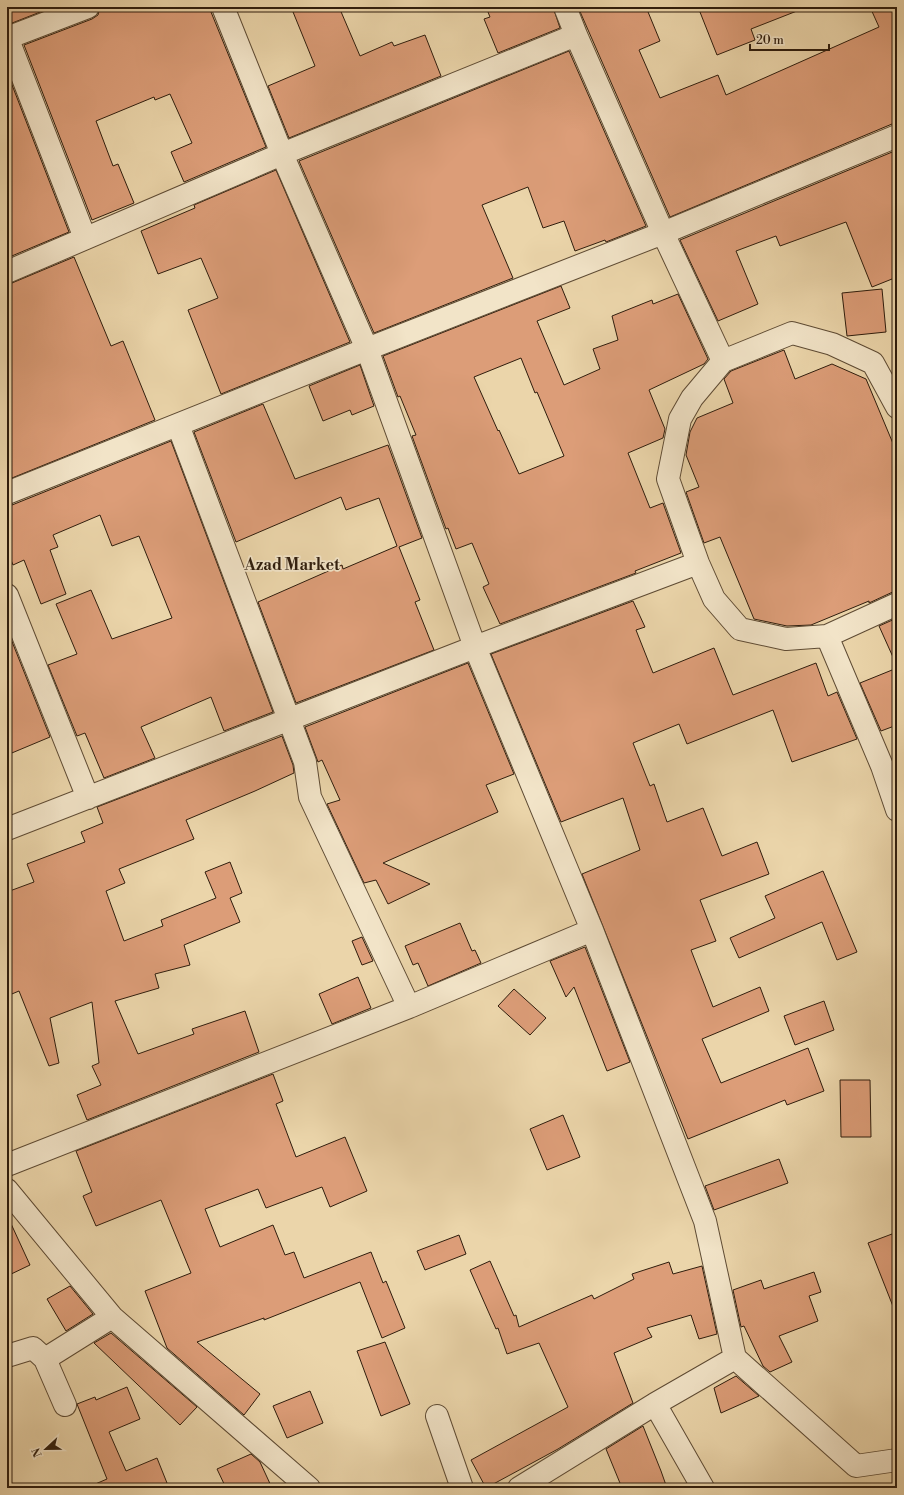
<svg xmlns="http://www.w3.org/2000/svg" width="904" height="1495" font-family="'Libre Bodoni',serif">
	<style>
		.building { fill: #dc9d78; stroke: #2f1d0d; fill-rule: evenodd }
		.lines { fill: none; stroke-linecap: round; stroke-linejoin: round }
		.minor-casing { stroke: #5e4b34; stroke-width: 24 }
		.minor { stroke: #f2e4c8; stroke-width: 22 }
		.labels { text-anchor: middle; stroke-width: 3.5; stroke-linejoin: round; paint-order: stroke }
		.neighbourhood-label { font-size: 16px; font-weight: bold; fill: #2f1d0d; stroke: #f2e4c8 }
	</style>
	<rect width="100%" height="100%" fill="#ebd5aa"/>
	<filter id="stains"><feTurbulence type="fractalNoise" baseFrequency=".005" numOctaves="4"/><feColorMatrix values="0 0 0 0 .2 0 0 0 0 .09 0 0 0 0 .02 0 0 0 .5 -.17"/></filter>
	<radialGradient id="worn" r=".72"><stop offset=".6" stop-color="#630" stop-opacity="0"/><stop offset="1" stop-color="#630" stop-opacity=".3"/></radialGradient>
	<path class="building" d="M7,7H53L7,25Z
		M100,7H211V12L266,147L184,182L171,152L192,143L170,94L155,100L154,97L96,121L113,166L118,164L134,203L92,220L24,45L92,19L98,15Z
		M291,7H339L360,56L392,42L394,46L425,35L441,76L289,138L268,86L315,66Z
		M486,7H553L560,28L498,53L484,19L490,17Z
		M578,7H646L660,41L639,50L660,98L718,75L726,95L879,27L870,7H897V124H892L670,217Z
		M698,7H802V9L751,29L755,40L717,55Z
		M569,51L646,226L606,242L605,240L575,251L564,221L543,228L528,187L482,205L513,278L374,333L299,161Z
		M7,72L69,232L7,258Z
		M897,150V277L872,287L846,222L780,246L776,236L736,251L758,304L718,321L680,240Z
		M276,170L350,342L221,394L188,310L218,298L201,258L158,274L141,231L195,208L194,205Z
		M74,257L111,346L123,341L155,420L7,480V284L12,283Z
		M561,286L570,308L537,321L564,385L600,369L593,349L618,340L612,316L652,300L653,304L678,294L708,359L704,364L649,390L665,429L663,438L628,453L650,508L663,503L681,553L635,571L636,573L500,624L483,587L489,584L472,543L456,549L448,528L446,529L412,436L416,435L400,396L398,397L383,356ZM521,358L535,393L537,392L564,456L519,474L499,430L498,431L474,377Z
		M882,289L886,332L847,336L842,293Z
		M784,350L795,379L832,364L866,379L897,453V590L869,603V601L811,625L787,626L754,619L720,537L704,543L686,492L699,487L686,455L690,432L697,418L733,403L724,379L731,371Z
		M360,365L374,406L352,415L350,410L323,421L309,386Z
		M263,404L295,479L388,445L422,538L399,547L420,600L415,602L434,650L296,703L258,602L342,565L343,569L397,546L379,498L346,510L341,497L236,542L194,432Z
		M171,441L273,712L224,731L211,697L141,727L155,758L104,778L85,733L77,736L48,665L77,654L56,604L91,590L112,639L172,618L139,536L112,546L100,515L53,535L58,547L50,550L66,594L41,604L24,560L13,565L7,550V505H12Z
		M633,601L645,627L636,630L653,673L714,648L733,695L816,663L828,696L837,692L857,739L792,762L773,710L687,744L679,724L633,743L650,786L654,784L667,822L703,808L722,856L757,842L769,874L700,900L716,941L691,950L713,1007L760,987L769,1011L702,1039L721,1083L808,1048L824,1091L787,1105L785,1100L688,1139L582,874L640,850L623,798L561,822L491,654Z
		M897,618V666L879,626Z
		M7,629L50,737L7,755Z
		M468,663L514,774L486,785L498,812L383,863L430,884L388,904L376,880L364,883L327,804L340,800L322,760L318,762L305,727Z
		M897,668V725L881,731L860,683Z
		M282,736L293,765L294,773L255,791L186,820L194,839L119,869L125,883L106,891L124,941L163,926L161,920L216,898L205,872L230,862L242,893L230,898L240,922L184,945L190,965L155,974L159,988L115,1001L138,1054L194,1034L192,1029L245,1011L259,1052L87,1120L77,1095L101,1085L92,1066L99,1063L92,1002L50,1018L59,1063L49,1066L19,991L7,996V892L34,882L27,864L85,842L81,832L103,823L97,807Z
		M823,871L857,952L837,960L822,922L739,958L730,938L775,918L765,896Z
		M460,923L472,951L475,950L481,963L428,986L418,963L413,965L405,946Z
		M362,937L373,961L362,965L352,941Z
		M585,947L630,1062L607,1071L574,987L566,997L550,961Z
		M358,977L371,1008L332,1024L319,994Z
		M514,989L546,1018L530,1035L498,1006Z
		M824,1001L834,1030L795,1045L784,1016Z
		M273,1074L283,1101L276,1104L296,1157L345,1137L367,1191L330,1207L322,1187L266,1208L258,1189L205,1209L220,1247L273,1225L285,1255L294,1252L304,1278L371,1252L383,1283L386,1281L405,1328L382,1338L360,1282L264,1320V1318L197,1342L260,1394L244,1415L167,1348L145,1291L191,1273L161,1200L96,1226L83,1196L92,1192L76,1151Z
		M840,1080H870L871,1137H841Z
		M563,1115L580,1157L547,1170L530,1129Z
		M779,1159L788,1183L714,1210L705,1186Z
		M7,1215L30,1265L7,1276Z
		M892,1234L897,1250V1313L896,1314L868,1243Z
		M459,1235L466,1254L425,1270L417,1251Z
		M490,1261L514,1316L516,1315L519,1327L592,1295L594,1299L634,1279L632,1274L669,1262L673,1274L702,1266L717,1334L699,1339L691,1315L647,1328L652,1337L614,1353L633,1403L558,1449L486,1488L471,1460L568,1407L539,1343L507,1354L498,1328L496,1329L470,1270Z
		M814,1272L821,1292L809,1296L818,1321L779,1336L792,1362L770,1372L763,1366L744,1326L741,1327L733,1290L761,1280L764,1289Z
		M70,1286L93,1314L66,1331L47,1299Z
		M111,1333L197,1407L180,1425L94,1343Z
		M385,1342L410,1404L381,1416L357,1351Z
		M736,1376L759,1396L721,1413L714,1388Z
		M127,1387L140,1419L109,1432L126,1471L157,1458L169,1488H86L107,1479L77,1404L95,1397L96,1400Z
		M310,1391L323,1423L287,1438L273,1406Z
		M643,1426L661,1471L667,1488H622L606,1449Z
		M251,1454L260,1462L272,1488H226L217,1469Z"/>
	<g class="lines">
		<g class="minor-casing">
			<path id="minor" d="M223,7L282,154L367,349L475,647L592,930L705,1221L735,1358L856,1466L897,1460
				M565,7L576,35L663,233L723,361
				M7,37L85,238
				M7,38L88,7
				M7,272L282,154L576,35
				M897,407L873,363L832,344L792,333L723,361L692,398L680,419L668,479L698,563L714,599L740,629L786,639L827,636L897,604
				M178,425L305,762L310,797L409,1007
				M7,493L367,349L663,233L897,136
				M7,595L88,798
				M827,636L882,766L897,810
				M7,829L475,647L698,563
				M7,1165L409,1007L592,930
				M7,1190L112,1317L309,1488
				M7,1356L33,1348L45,1359L112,1317
				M45,1359L65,1405
				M655,1404L703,1488
				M437,1416L462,1488
				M519,1488L655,1404L735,1358"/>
		</g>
		<use href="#minor" class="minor"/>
	</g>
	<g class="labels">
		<g class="neighbourhood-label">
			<text x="292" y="570">Azad Market</text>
		</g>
	</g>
	<rect width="904" height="1495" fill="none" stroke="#ebd5aa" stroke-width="24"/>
	<rect x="8" y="8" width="888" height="1479" fill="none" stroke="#2f1d0d" stroke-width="2"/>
	<rect x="12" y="12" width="880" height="1471" fill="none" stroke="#2f1d0d"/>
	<g transform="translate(46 1449) rotate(248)" stroke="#f2e4c8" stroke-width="3" paint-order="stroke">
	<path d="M0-3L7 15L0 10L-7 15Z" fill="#2f1d0d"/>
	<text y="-6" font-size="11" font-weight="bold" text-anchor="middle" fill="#2f1d0d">N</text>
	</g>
	<path d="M750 44v6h79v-6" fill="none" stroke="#2f1d0d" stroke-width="2"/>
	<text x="756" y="44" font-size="12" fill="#2f1d0d" stroke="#f2e4c8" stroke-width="3" paint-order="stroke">20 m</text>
	<rect width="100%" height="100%" filter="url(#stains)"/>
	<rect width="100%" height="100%" fill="url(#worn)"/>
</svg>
